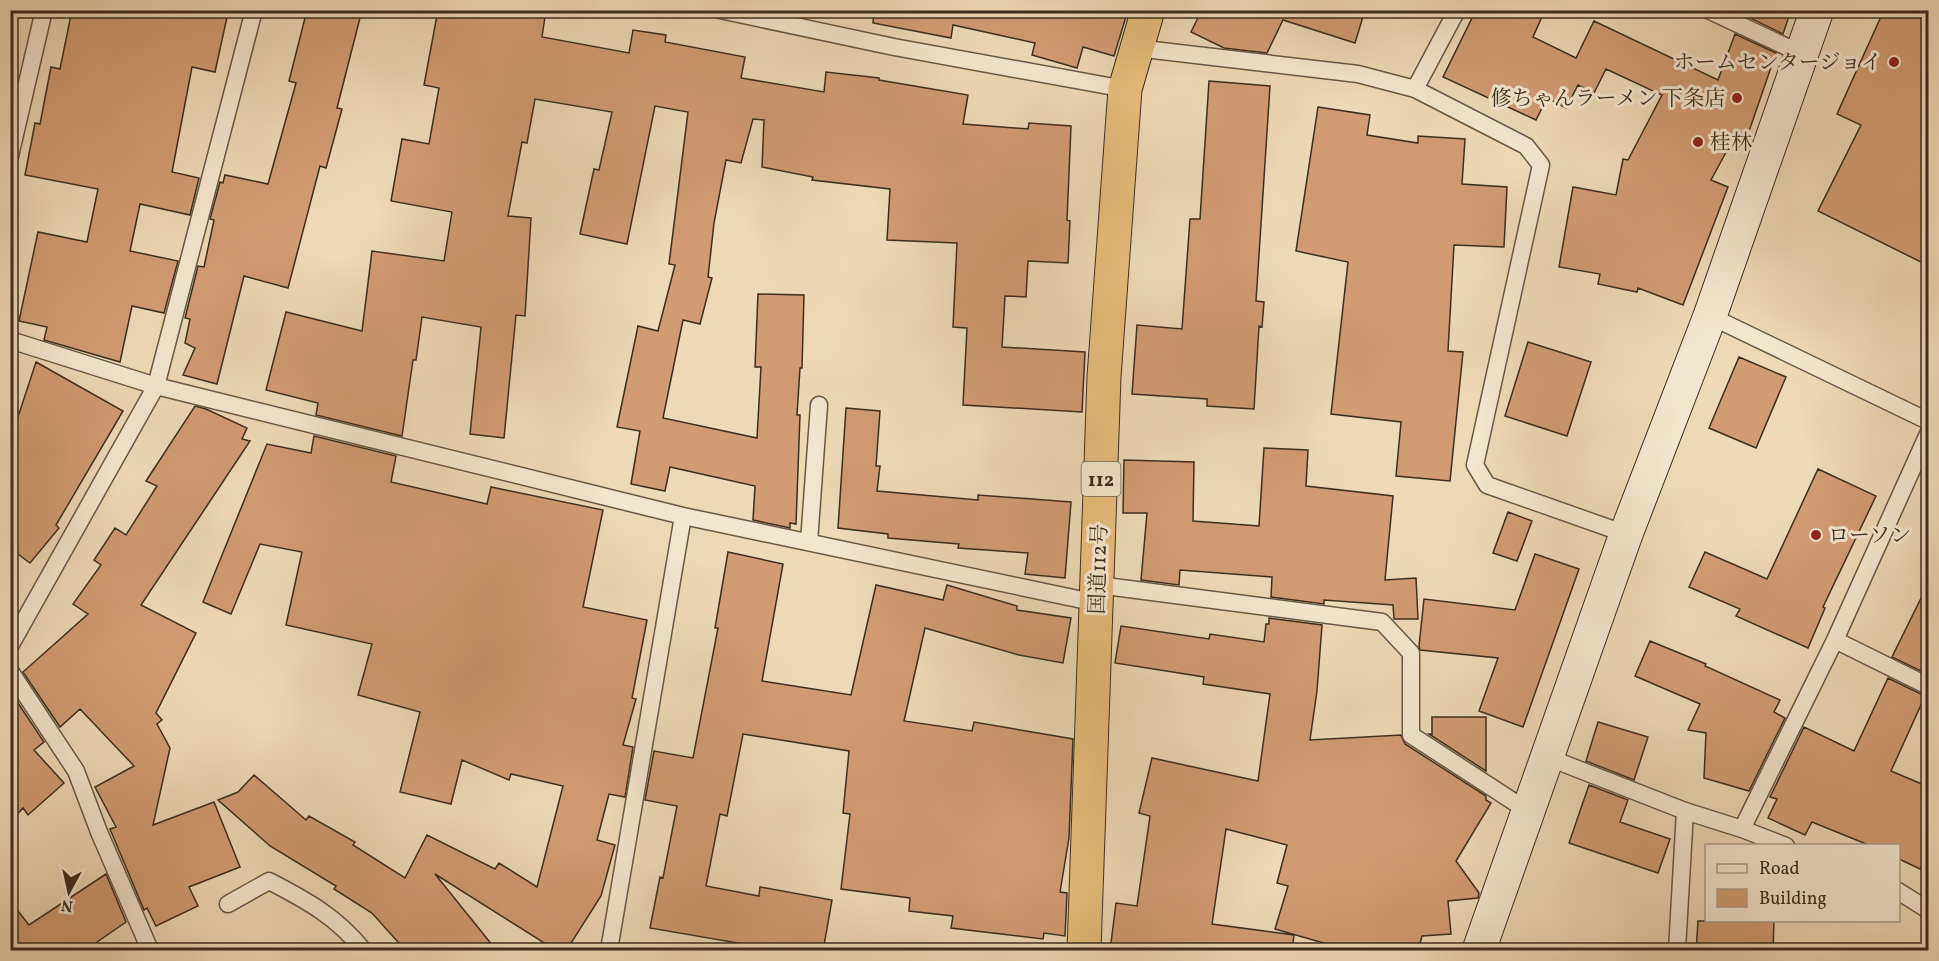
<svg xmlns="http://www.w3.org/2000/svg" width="1939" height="961" font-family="Vollkorn,'Noto Serif JP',serif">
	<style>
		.building { fill: #d19b73; stroke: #3c2e1d; stroke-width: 1.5 }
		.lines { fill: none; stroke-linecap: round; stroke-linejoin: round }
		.lane-casing { stroke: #685943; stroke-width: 19 }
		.secondary-casing { stroke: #3c2e1d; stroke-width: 35 }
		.highway-casing { stroke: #3c2e1d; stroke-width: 35 }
		.lane { stroke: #f3e6ce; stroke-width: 16 }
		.secondary { stroke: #f3e6ce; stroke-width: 33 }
		.highway { stroke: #e6bc7a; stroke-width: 33 }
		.poi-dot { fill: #8f2418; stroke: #f3e6ce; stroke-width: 2 }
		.labels { text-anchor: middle; stroke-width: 6; stroke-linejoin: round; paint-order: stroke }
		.shield { fill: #f3e6ce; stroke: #736552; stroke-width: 1.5 }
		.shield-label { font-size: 20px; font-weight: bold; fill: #3c2e1d }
		.poi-label { font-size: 21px; fill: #3c2e1d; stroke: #f3e6ce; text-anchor: end }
		.street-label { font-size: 21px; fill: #3c2e1d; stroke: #f3e6ce }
	</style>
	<rect width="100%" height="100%" fill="#edd9b4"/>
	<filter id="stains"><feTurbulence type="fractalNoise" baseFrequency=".00333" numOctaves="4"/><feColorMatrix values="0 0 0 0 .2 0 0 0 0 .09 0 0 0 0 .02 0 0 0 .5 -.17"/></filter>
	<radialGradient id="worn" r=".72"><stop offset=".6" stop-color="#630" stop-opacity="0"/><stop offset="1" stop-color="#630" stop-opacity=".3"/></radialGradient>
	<path class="building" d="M72,10H198L227,17L215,72L192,67L172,172L199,178L190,215L140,204L130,251L178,261L164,313L132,306L120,362L44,340L47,327L19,321L38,232L87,242L98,189L25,175L35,123L40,124L51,67L60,69Z
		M307,10H362L337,108L342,109L326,168L320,166L288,288L244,276L217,384L183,375L195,348L185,343L190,319L185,318L198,266L204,267L214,220L210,219L220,182L223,183L225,175L268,184L296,83L289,81Z
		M438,10H546L542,37L629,53L633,30L666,35L665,42L745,57L741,78L824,92L826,72L879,78V80L968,95L963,124L1028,129L1029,123L1071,126L1067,220L1070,221L1068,263L1028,261L1026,297L1005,296L1002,347L1085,352L1082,412L963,405L967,328L953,327L957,243L887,240L890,189L812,180L813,177L762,167L764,120L753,119L741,163L726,160L714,223L708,277L712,278L700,324L683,320L663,418L757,438L761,367H755L758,294L804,295L802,368H800L797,415H800L796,524L790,523V528L753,520L755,486L670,467L665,491L631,484L640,431L617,427L638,326L658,331L675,265L669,264L688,112L655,106L627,244L580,234L594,169L599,170L612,112L535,99L527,143L522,142L508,216L531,218L525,316L516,315L504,438L470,434L481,327L422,317L416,360H413L402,436L316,415L318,403L266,390L286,312L362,331L372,251L444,261L452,212L391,201L402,139L429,144L439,88L424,85Z
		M874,10H1128L1114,56L1083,47L1077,68L1032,55L1035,43L953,25L951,38L873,23Z
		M1202,10H1365L1355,43L1283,20L1267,53L1224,48L1191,32Z
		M1476,10H1545L1533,37L1576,58L1594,21L1718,80L1735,34L1776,53L1747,137L1736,134L1711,180L1728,187L1683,305L1638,288L1637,292L1598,284L1600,274L1559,267L1573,187L1616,195L1623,159L1628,160L1662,95L1606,69L1594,93L1578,85L1566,108L1547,98L1536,120L1443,77Z
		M1744,10H1791L1783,34L1742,14Z
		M1884,10H1929V266L1818,211L1861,125L1837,114Z
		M1209,81L1270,86L1256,301L1264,302L1262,327L1259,326L1254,409L1207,406V399L1132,394L1137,325L1182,329L1190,219H1200Z
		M1318,107L1370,115L1367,135L1418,143V136L1465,139L1462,184L1507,187L1504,247L1454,245L1448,351L1463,352L1450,481L1396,476L1401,422L1331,414L1348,262L1296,251Z
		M1528,342L1591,362L1567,436L1505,416Z
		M1739,357L1786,377L1756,448L1709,428Z
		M36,362L123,411L56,525L59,528L30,563L10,548V415L17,420Z
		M195,406L206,409L247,428L242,439L250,441L141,605L196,633L156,713L162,720L157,724L170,748L153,825L214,802L240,867L189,887L198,906L156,926L147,908L144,910L110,829L116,827L95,787L134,766L80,709L60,727L23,672L88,614L73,604L101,565L94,560L115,528L126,535L157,486L146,481Z
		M846,408L880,411L876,466H880L877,491L978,500V495L1071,502L1065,578L1025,574L1028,553L958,548L959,544L888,538V534L838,528Z
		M314,436L396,456L391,482L487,504L491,487L603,510L583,607L647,620L632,698L636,699L623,745L633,747L625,797L609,794L597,840L615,845L601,896L566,951H557L435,874L497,951H406L372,913L334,889L336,886L270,846L218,800L238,792L254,775L306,820L309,816L355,842L353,845L405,878L427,835L495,869L499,863L537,887L563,786L511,774L509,780L462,760L451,804L400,792L420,712L358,695L372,644L286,625L302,552L260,544L231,614L203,602L267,444L311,453Z
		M1264,448L1308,450L1306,486L1393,496L1385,580L1416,578L1418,619H1394L1393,605L1324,600V604L1271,597L1272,577L1180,570L1179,585L1141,580L1147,513H1123L1124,460L1194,462L1193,521L1259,526Z
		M1818,469L1876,496L1823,607L1825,608L1808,648L1736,616L1740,609L1689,587L1705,552L1767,579Z
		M1508,512L1532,521L1517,561L1493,553Z
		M728,552L783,564L762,681L851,695L876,585L943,600L947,585L1017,606V610L1071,618L1063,663L1019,655L925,628L904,721L972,731L974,722L1073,739L1069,838L1060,892L1067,893L1065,936L1044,933L1043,939L951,928L953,916L909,911L910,898L841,889L850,814L843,813L849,751L743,734L727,816L720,814L706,886L759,896L760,887L832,900L823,951H784L650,928L660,877L663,878L677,806L645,800L654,751L693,758L718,628H715Z
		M1535,554L1579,569L1523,727L1479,711L1498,658L1420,650L1419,646L1424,599L1515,610Z
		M1929,582V675L1892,657Z
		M1269,618L1322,625L1317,691L1310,740L1401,735L1405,744L1486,796V800L1491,803L1456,861L1479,893L1478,898L1448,901L1451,934L1422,936L1418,951H1351L1275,929L1288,886L1277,883L1287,845L1226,829L1212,924L1294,935L1292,951H1110L1116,903L1137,906L1150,816L1139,813L1152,758L1258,781L1270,694L1203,684L1204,677L1115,663L1121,626L1209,639L1210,634L1264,642L1266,624H1269Z
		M1650,641L1706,664L1705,666L1780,700L1774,712L1785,718L1749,791L1704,778L1706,733L1688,730L1700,704L1635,676Z
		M1888,678L1925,696L1891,771L1929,787V851L1920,869L1899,859V846H1871L1812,822L1805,835L1768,818L1777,799L1770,797L1804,727L1854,751Z
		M10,691L44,742L34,750L64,783L28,815L23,808L10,822Z
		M1432,717H1486V771L1429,734H1432Z
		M1598,722L1648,737L1634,780L1586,761Z
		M1589,785L1628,800L1620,822L1670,839L1658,873L1569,843Z
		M106,874L126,922L84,951H10V901L29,925Z
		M1698,921H1774L1773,951H1696Z"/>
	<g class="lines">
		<g class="lane-casing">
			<path id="lane" d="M720,10L894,47L1125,89
				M1708,10L1800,53
				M1136,48L1358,74L1415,89L1526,146L1541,165L1475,465L1487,485L1626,534
				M1415,89L1457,10
				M10,156L44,10
				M1710,316L1928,421
				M10,340L156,386L683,516L1097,603
				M809,542L819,405
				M1098,585L1382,622L1411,653V735L1528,811
				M1835,640L1928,686
				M10,646L156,386L254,10
				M10,671L76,771L99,832L150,950
				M1547,757L1685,811L1742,829L1786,846
				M1742,829L1835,640L1928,434
				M1898,891L1928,910
				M228,904L269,881C306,900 337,917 363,950
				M609,950L683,516
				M1677,950L1685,811"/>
		</g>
		<g class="secondary-casing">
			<path id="secondary" d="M1479,950L1626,534L1710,316L1817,10"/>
		</g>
		<g class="highway-casing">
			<path id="highway" d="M1084,950L1104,377L1125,89L1148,10"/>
		</g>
		<use href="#lane" class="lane"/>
		<use href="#secondary" class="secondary"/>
		<use href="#highway" class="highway"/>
	</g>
	<g class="poi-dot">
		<circle cx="1894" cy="62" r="6"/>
		<circle cx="1737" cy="98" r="6"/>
		<circle cx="1698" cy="142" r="6"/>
		<circle cx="1816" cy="535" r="6"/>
	</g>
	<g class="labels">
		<rect class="shield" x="1081.5" y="462" width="39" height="34" rx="4.5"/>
		<g class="shield-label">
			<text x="1101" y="486">112</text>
		</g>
		<g class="poi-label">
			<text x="1882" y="69">ホームセンタージョイ</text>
			<text x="1725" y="105">修ちゃんラーメン 下条店</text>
			<text x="1710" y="149" text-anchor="start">桂林</text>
			<text x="1828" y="542" text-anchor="start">ローソン</text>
		</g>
		<g class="street-label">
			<text transform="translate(1098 569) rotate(-88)" y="7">国道112号</text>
		</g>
	</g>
	<rect width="1939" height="961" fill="none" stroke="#edd9b4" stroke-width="36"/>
	<rect x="12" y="12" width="1915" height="937" fill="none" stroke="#3c2e1d" stroke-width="3"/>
	<rect x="18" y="18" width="1903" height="925" fill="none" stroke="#3c2e1d" stroke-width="1.5"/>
	<rect x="1705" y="844" width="195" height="78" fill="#f3e6ce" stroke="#aa9c87" stroke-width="1.5"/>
	<rect x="1717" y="864" width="30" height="9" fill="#f3e6ce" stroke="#aa9c87" stroke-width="1.5"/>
	<text x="1759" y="874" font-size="18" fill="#3c2e1d">Road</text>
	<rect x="1717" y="889" width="30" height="18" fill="#d19b73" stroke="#aa9c87" stroke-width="1.5"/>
	<text x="1759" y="904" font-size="18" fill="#3c2e1d">Building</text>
	<g transform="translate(69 892) rotate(188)" stroke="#f3e6ce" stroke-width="4.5" paint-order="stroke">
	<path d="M0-4.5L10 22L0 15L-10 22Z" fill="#3c2e1d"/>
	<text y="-9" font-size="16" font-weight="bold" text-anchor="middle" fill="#3c2e1d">N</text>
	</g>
	<rect width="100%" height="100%" filter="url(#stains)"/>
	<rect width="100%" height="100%" fill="url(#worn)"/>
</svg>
